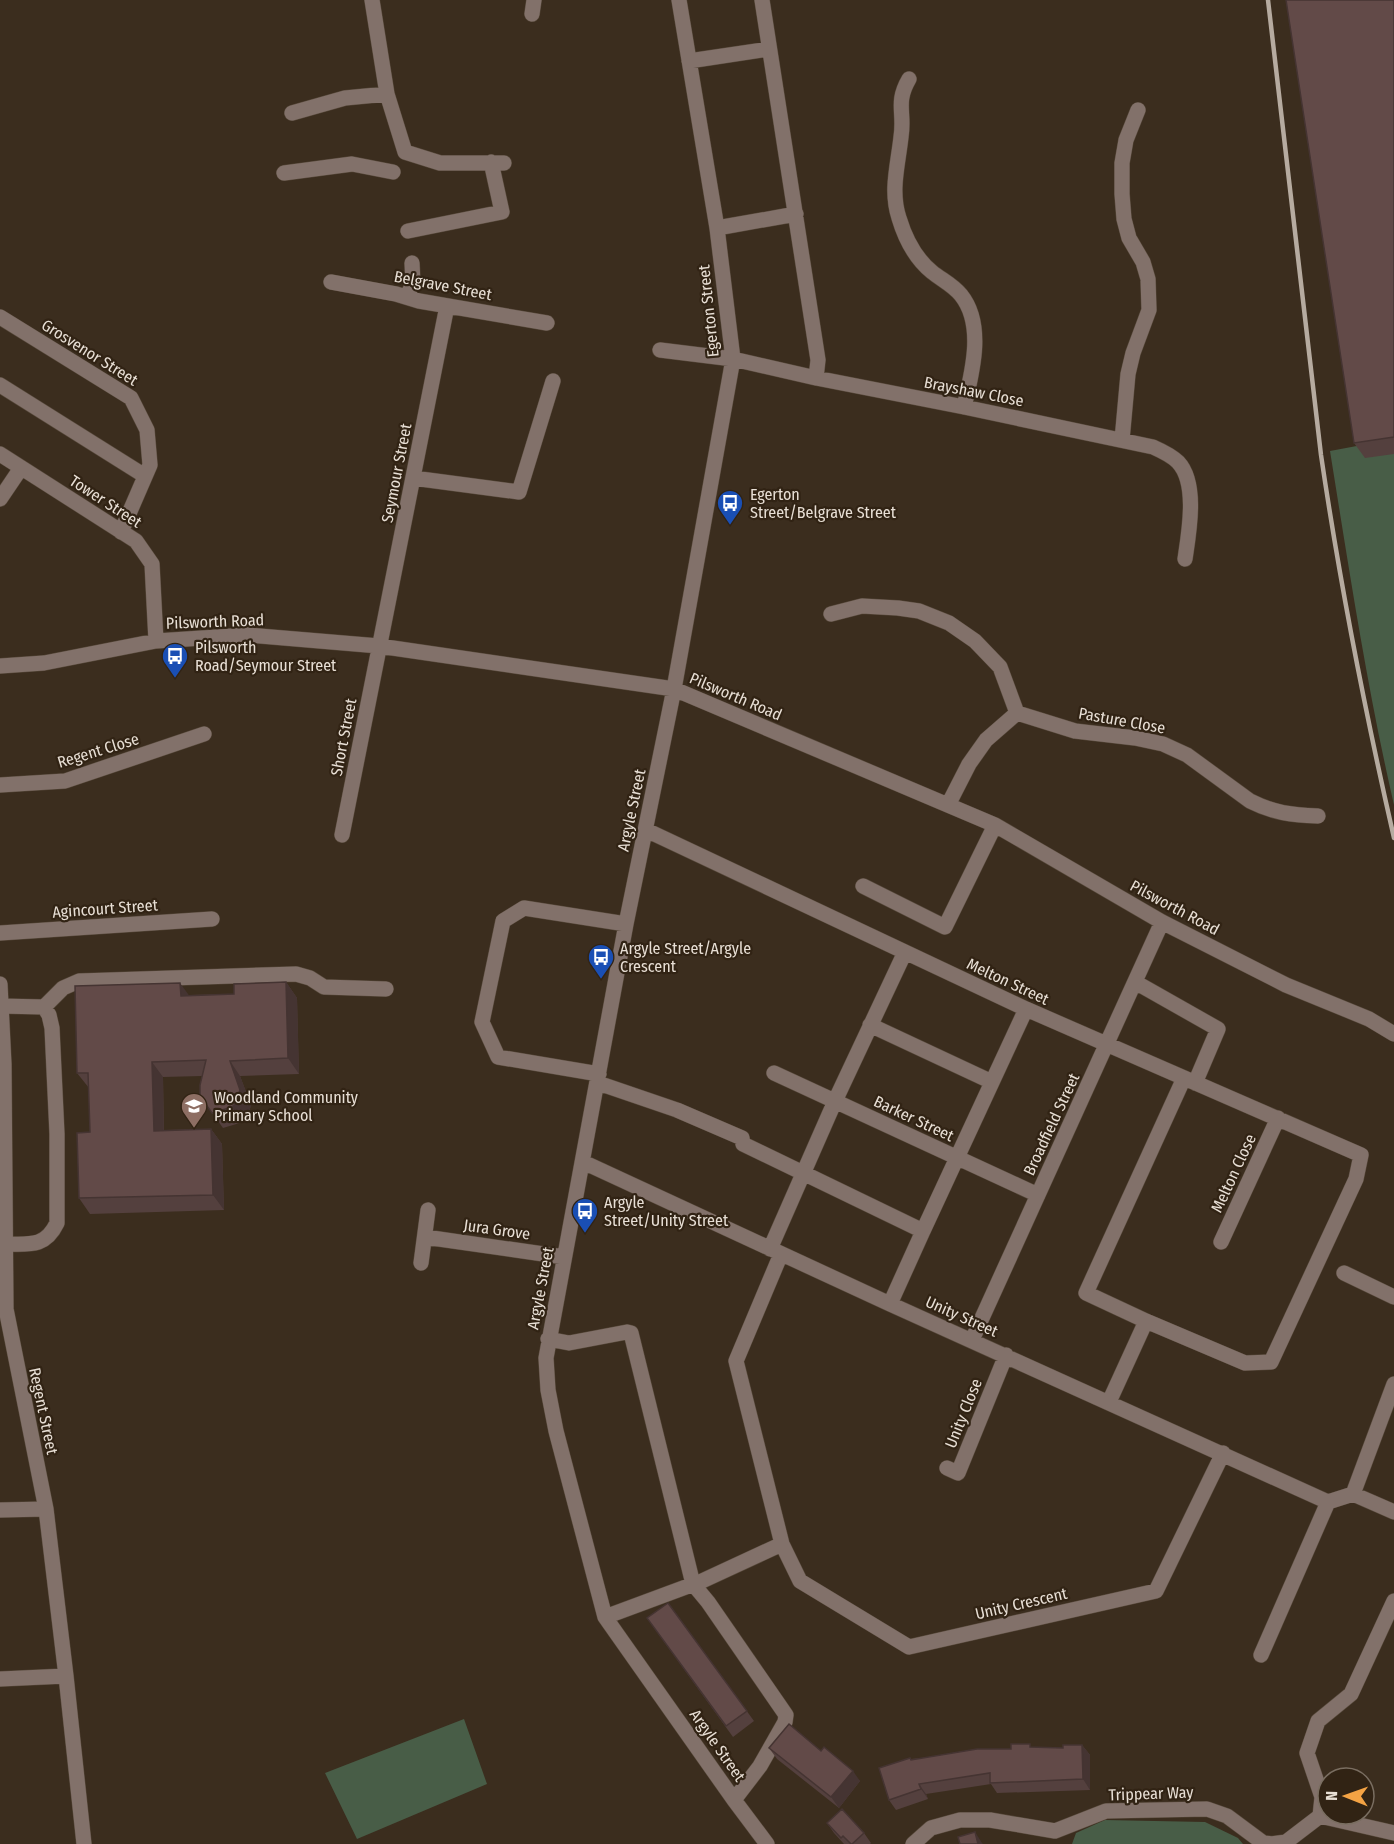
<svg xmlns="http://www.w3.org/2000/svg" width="1394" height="1844" font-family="'Fira Sans Condensed',sans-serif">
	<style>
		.green { fill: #485d47 }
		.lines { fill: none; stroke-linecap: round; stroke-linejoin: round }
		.minor-casing { stroke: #57493b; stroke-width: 16 }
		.minor { stroke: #82716a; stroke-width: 15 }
		.rail { stroke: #b6aba0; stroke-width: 4.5 }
		.wall { fill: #54403e }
		.shaded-wall { fill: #453432 }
		.building { fill: #624a48; stroke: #453432; stroke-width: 1.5 }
		.labels { text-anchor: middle; stroke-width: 4.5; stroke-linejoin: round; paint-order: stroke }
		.street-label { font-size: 16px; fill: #e8dfd5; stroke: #312314 }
		.poi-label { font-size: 16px; fill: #e8dfd5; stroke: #312314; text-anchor: start }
	</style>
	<rect width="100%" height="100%" fill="#3b2d1e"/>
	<path class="green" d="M1394,439V805C1367,688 1349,569 1330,451Z
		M464,1719L487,1784L357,1839L325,1773Z
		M1105,1820L1205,1822L1238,1838L1243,1844H1072L1076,1833Z"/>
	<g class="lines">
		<g class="minor-casing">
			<path id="minor" d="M372,0L387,94L405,152L440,163H504
				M679,0L717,228L733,359L674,689L626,924L546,1358L548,1390L556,1431L605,1617L734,1800L767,1844
				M762,0L818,360L816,378
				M532,14L534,0
				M689,61L769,49
				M909,79C895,103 905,112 901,137C898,165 890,191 899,218C905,238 916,259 932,272C942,280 953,285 961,295C985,325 972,373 964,407
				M292,113L345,98L387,94
				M284,173L352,164L393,172
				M717,228L796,214
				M408,231L502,212L491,162
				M331,282L396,294L419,301L547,323
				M407,297L413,283L412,263
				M0,317L131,398L147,430L150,465L121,532
				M660,350L733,359L816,378L964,407L1153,447C1162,451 1171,455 1178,462C1198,483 1189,532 1185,559
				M0,385L145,476
				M1122,440L1128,374L1133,353L1149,310L1148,279L1143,262L1129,238L1124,219L1122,194V163L1126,140L1138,110
				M0,454L136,541L152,564L156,641
				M413,478L519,492L553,381
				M0,499L21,468
				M831,614L862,606L898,608L919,611L949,623L975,641L1000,667L1017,713
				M0,666L44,663L156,641L248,635L379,646L674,689L995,825L1162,922L1286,985L1369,1019L1394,1034
				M1017,713L1075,731L1135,738L1163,744L1187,755L1250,801C1274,813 1291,815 1318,816
				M0,785L65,781L204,734
				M948,805L969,764L986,740L1017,713
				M646,830L1026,1009L1361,1155L1356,1179L1271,1362L1245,1363L1146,1321
				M342,835L447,306
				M863,886L945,927L995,825
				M0,933L212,919
				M1135,982L1218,1029L1195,1083
				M0,984L4,1064L6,1309L46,1509L66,1676L84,1844
				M0,1006L44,1007L49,1015L52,1028L57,1134V1223C45,1248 29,1244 4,1244
				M44,1007L63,988L79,981L296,974L310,978L324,987L386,989
				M870,1025L992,1082
				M774,1073L1038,1195
				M599,1074L498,1057L482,1022L503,921L524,908L626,924
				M598,1083L677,1110L742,1138L743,1144L923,1231L890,1304
				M583,1162L890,1304L1328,1502
				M923,1231L1026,1009
				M425,1237L564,1257
				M1221,1242L1278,1118
				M770,1249L835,1101L905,952
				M781,1254L736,1361L782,1544L800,1581L909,1647L1156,1591L1223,1453
				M421,1263L428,1210
				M1344,1273L1394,1297
				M548,1339L569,1343L627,1332L631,1333L693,1584L708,1602L786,1715L785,1722L760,1766L734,1800
				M972,1340L1162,922
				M1109,1402L1146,1321L1086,1293L1184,1078
				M947,1468L958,1473L1006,1355
				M1353,1494L1394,1384
				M0,1510L46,1509
				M605,1617L702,1581L782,1544
				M1261,1655L1328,1502L1353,1494L1394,1512
				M0,1679L66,1676
				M1320,1816L1394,1833
				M913,1844L931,1828L960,1820H990L1055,1831L1106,1811L1207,1809L1227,1816L1262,1842L1271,1844L1286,1842L1320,1816L1322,1797L1307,1753L1318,1721L1351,1694L1394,1601"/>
		</g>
		<use href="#minor" class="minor"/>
		<path class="rail" d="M1268,0L1321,455C1340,584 1365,711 1394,838"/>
	</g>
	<path class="wall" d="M1394,0V454L1365,458L1354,443Z
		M286,982L297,998L299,1074L240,1076L251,1105L248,1116L243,1122L223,1128L200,1096L202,1076L163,1077L164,1130L211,1129L222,1144L224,1210L90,1214L79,1198L90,1132L89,1088L77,1073L189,995L234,994Z
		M668,1603L754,1721L733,1737L647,1618Z
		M1082,1745L1090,1755V1790L997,1793L991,1784L926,1794L928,1799L896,1810L889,1800L911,1759L1011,1749L1032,1747L1063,1748Z
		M769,1748L821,1751L860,1781L839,1808L777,1759Z
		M827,1823L864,1833L871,1843L870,1844H844L834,1833Z"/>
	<path class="shaded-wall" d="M286,982L297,998L299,1074L288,1058Z
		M180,983L191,998L181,996Z
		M230,1061L240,1076L251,1105L248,1116L243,1122L232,1107Z
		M152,1062L163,1077L164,1146L154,1131Z
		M211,1129L222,1144L224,1210L213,1195Z
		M1082,1745L1090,1755V1790L1083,1779Z
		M853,1771L860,1781L839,1808L831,1797Z
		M919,1784L926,1794L928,1799L921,1789Z
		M975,1832L982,1843L983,1844H978Z"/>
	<path class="building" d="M1286,0H1394V437L1354,443Z
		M286,982L288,1058L230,1061L240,1090L238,1101L232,1107L212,1113L200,1096V1085L206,1060L152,1062L154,1131L211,1129L213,1195L79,1198L77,1133L90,1132L88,1073H77L75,986L180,983L181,996L234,994V984Z
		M668,1603L747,1711L726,1726L647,1618Z
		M789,1724L821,1751L824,1747L853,1771L831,1797L769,1748Z
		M1011,1744H1030V1747L1063,1748V1745H1082L1083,1779L990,1783V1773L919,1784L921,1789L889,1800L879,1768L910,1758L911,1760L977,1749H1011Z
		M842,1809L864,1833L852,1844H851L843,1836L841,1838L827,1823Z
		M975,1832L978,1844H960L958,1837Z"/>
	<defs>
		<g id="bus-pin" transform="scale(1.35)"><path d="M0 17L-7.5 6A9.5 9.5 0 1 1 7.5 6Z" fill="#1a4fb4" stroke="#312314"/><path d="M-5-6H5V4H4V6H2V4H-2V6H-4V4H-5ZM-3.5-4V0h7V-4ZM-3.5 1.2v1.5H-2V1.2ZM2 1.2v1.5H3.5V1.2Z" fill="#fff"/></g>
		<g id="school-pin" transform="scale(1.35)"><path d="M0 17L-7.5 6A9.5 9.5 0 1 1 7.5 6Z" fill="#8d6e63" stroke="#312314"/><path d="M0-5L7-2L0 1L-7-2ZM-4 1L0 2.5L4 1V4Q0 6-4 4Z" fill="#fff"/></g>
	</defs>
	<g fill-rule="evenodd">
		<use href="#bus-pin" x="730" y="503"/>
		<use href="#bus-pin" x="175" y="656"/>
		<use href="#bus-pin" x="601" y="957"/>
		<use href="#school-pin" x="194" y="1106"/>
		<use href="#bus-pin" x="585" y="1211"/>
	</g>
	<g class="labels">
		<g class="street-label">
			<text transform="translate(443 285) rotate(11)" y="6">Belgrave Street</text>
			<text transform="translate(708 311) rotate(-96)" y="6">Egerton Street</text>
			<text transform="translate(90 352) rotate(32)" y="6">Grosvenor Street</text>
			<text transform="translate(974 391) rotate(11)" y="6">Brayshaw Close</text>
			<text transform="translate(396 473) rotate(-79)" y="6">Seymour Street</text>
			<text transform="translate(106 501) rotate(33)" y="6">Tower Street</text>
			<text transform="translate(215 621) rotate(-2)" y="6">Pilsworth Road</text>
			<text transform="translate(736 696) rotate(23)" y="6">Pilsworth Road</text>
			<text transform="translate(1122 720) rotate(10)" y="6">Pasture Close</text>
			<text transform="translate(343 737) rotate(-79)" y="6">Short Street</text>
			<text transform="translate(98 750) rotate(-17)" y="6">Regent Close</text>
			<text transform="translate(631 810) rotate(-78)" y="6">Argyle Street</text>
			<text transform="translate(1175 907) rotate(28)" y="6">Pilsworth Road</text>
			<text transform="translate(105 908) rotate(-4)" y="6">Agincourt Street</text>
			<text transform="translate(1008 981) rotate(25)" y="6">Melton Street</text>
			<text transform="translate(914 1118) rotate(25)" y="6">Barker Street</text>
			<text transform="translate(1051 1124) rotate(-65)" y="6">Broadfield Street</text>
			<text transform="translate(1233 1173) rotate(-65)" y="6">Melton Close</text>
			<text transform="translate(497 1229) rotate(8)" y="6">Jura Grove</text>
			<text transform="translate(540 1288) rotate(-79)" y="6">Argyle Street</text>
			<text transform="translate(962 1316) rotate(24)" y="6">Unity Street</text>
			<text transform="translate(44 1411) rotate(78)" y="6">Regent Street</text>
			<text transform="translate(963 1413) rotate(-68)" y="6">Unity Close</text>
			<text transform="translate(1021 1603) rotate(-13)" y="6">Unity Crescent</text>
			<text transform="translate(718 1745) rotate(55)" y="6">Argyle Street</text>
			<text transform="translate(1151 1793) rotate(-2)" y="6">Trippear Way</text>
		</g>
		<g class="poi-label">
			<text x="750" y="500">Egerton<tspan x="750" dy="18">Street/Belgrave Street</tspan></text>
			<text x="195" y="653">Pilsworth<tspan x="195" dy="18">Road/Seymour Street</tspan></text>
			<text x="620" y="954">Argyle Street/Argyle<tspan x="620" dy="18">Crescent</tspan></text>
			<text x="214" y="1103">Woodland Community<tspan x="214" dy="18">Primary School</tspan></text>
			<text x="604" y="1208">Argyle<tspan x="604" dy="18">Street/Unity Street</tspan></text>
		</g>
	</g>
	<g transform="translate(1346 1796) rotate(271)"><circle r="28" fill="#312314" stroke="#7a6e61" stroke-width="1.5"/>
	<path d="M0-4.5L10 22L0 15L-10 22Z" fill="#f4a344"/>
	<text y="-9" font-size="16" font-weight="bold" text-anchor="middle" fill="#e8dfd5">N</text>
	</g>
</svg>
